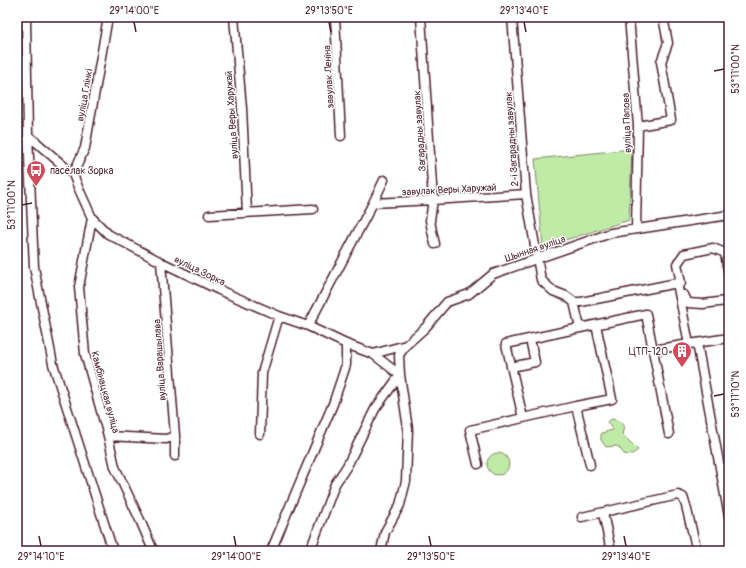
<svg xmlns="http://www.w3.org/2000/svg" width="746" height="568" font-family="Pangolin,sans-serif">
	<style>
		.green { fill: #c0eba7; stroke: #858569 }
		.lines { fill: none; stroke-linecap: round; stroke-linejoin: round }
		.minor-casing { stroke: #4a1f2b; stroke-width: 11 }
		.minor { stroke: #fff; stroke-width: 8 }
		.ticks { fill: none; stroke: #4a1f2b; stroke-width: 1.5 }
		.labels { text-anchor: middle; stroke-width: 3; stroke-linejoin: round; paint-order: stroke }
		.street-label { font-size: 10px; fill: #4a1f2b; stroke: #fff }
		.poi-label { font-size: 10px; fill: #4a1f2b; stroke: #fff; text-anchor: start }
		.neatline { fill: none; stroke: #4a1f2b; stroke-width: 1.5 }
		.ticks-label { font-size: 10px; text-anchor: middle; fill: #4a1f2b }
	</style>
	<rect width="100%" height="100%" fill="#fff"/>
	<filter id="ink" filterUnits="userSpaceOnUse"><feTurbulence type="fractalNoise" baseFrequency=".025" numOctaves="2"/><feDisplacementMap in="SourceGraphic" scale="8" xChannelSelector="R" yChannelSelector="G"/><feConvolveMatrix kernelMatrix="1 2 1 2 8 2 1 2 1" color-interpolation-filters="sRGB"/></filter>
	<g filter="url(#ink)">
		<path class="green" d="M632,149L629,220L543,247L535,159Z
			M612,419C618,420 621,422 624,427L622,434L638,450L631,455L624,454L618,446L606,447L601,440V433L613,430L607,422Z
			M487 464a11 11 0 1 1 22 0a11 11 0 1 1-22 0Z"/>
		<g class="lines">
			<g class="minor-casing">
				<path id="minor" d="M26,17L28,135L34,267L53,364L113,551
					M234,17L242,108L247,213
					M335,17L341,136
					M421,17L433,200L430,220L432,231L435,244
					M512,17L526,194L541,280L553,291L566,296L574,302H581L677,283L689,344L729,338
					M629,17L638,126L636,229
					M638,126L671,120L661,62L668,43L663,17
					M28,135L73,174L78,187L92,218L79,287L85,354L108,436L115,467L140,520L152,548L155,551
					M73,174L85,148L108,17
					M373,203L433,200L526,194
					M209,215L313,209
					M92,218L108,234L161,262L219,290L279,316L308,326L346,344L373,354L400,375L408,429L406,481L400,505L385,532L381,551
					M161,262L175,436V456
					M677,283H681L677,264L684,254L713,248L725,253L729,276
					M680,296L684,295L688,303L703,304L726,301L729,295
					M574,302L580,328L646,314L653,350L689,344
					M308,326L373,203L384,180
					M580,328L506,344L523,418L576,406L590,465
					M697,343L729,517
					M653,350L669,434
					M373,354L406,345L425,328L447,302L469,294L493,274L611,233L729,215
					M511,367L535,362L530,339
					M576,406L612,399L596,325
					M260,434L262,373L279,316
					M108,436L166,439L175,436
					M478,464L470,430L523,418
					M603,513L611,551
					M582,517L678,495L683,497L686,506L697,551
					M271,551L333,404L346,365V344
					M310,551L335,484L347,466L375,409L400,375L399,355L406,345"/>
			</g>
			<use href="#minor" class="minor"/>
		</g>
	</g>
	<path class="ticks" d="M134,22L136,32M329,22L331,32M524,22L526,32M714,71L724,69M22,205L32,203M714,396L724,394M39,536L41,546M234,536L236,546M429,536L431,546M624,536L626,546"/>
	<defs>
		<g id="bus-pin" transform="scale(1)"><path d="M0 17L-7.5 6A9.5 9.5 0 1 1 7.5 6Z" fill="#d1495b" stroke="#fff"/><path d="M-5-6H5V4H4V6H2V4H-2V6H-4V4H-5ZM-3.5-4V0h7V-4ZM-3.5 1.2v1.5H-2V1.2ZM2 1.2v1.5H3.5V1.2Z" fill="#fff"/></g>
		<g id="building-pin" transform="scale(1)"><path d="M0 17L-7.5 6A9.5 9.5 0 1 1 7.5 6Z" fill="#d1495b" stroke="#fff"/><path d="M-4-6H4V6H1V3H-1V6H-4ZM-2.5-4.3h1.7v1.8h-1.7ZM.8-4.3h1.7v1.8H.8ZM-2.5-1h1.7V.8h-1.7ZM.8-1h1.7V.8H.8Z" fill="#fff"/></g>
	</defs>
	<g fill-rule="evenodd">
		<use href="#bus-pin" x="36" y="170"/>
		<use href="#building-pin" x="682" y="351"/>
	</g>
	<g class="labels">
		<g class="street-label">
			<text transform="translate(328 77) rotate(-93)" y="4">завулак Леніна</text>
			<text transform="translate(84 95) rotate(-80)" y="4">вуліца Глінкі</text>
			<text transform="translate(231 115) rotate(-94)" y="4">вуліца Веры Харужай</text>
			<text transform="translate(626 123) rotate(-92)" y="4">вуліца Папова</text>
			<text transform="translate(419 131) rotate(-94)" y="4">Загарадны завулак</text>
			<text transform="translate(511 139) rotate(-94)" y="4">2-і Загарадны завулак</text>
			<text transform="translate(449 189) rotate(-3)" y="4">завулак Веры Харужай</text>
			<text transform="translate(535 248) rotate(-19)" y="4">Шынная вуліца</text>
			<text transform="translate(200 270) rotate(26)" y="4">вуліца Зорка</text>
			<text transform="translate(159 360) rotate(-94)" y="4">вуліца Варашылава</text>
			<text transform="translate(106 392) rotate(75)" y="4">Камбінацкая вуліца</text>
		</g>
		<g class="poi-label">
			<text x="50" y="174">пасёлак Зорка</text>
			<text x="668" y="355" text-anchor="end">ЦТП-120</text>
		</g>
	</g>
	<rect width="746" height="568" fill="none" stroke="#fff" stroke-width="44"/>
	<rect x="22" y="22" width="702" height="524" class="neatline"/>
	<g class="ticks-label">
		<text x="134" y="14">29°14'00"E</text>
		<text x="329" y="14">29°13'50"E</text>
		<text x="524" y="14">29°13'40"E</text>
		<text transform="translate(735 69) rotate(-90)" y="4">53°11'00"N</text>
		<text transform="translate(11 205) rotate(-90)" y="4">53°11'00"N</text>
		<text transform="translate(735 394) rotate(-90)" y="4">53°11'10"N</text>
		<text x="41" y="560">29°14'10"E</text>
		<text x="236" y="560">29°14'00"E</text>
		<text x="431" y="560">29°13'50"E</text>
		<text x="626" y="560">29°13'40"E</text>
	</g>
</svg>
